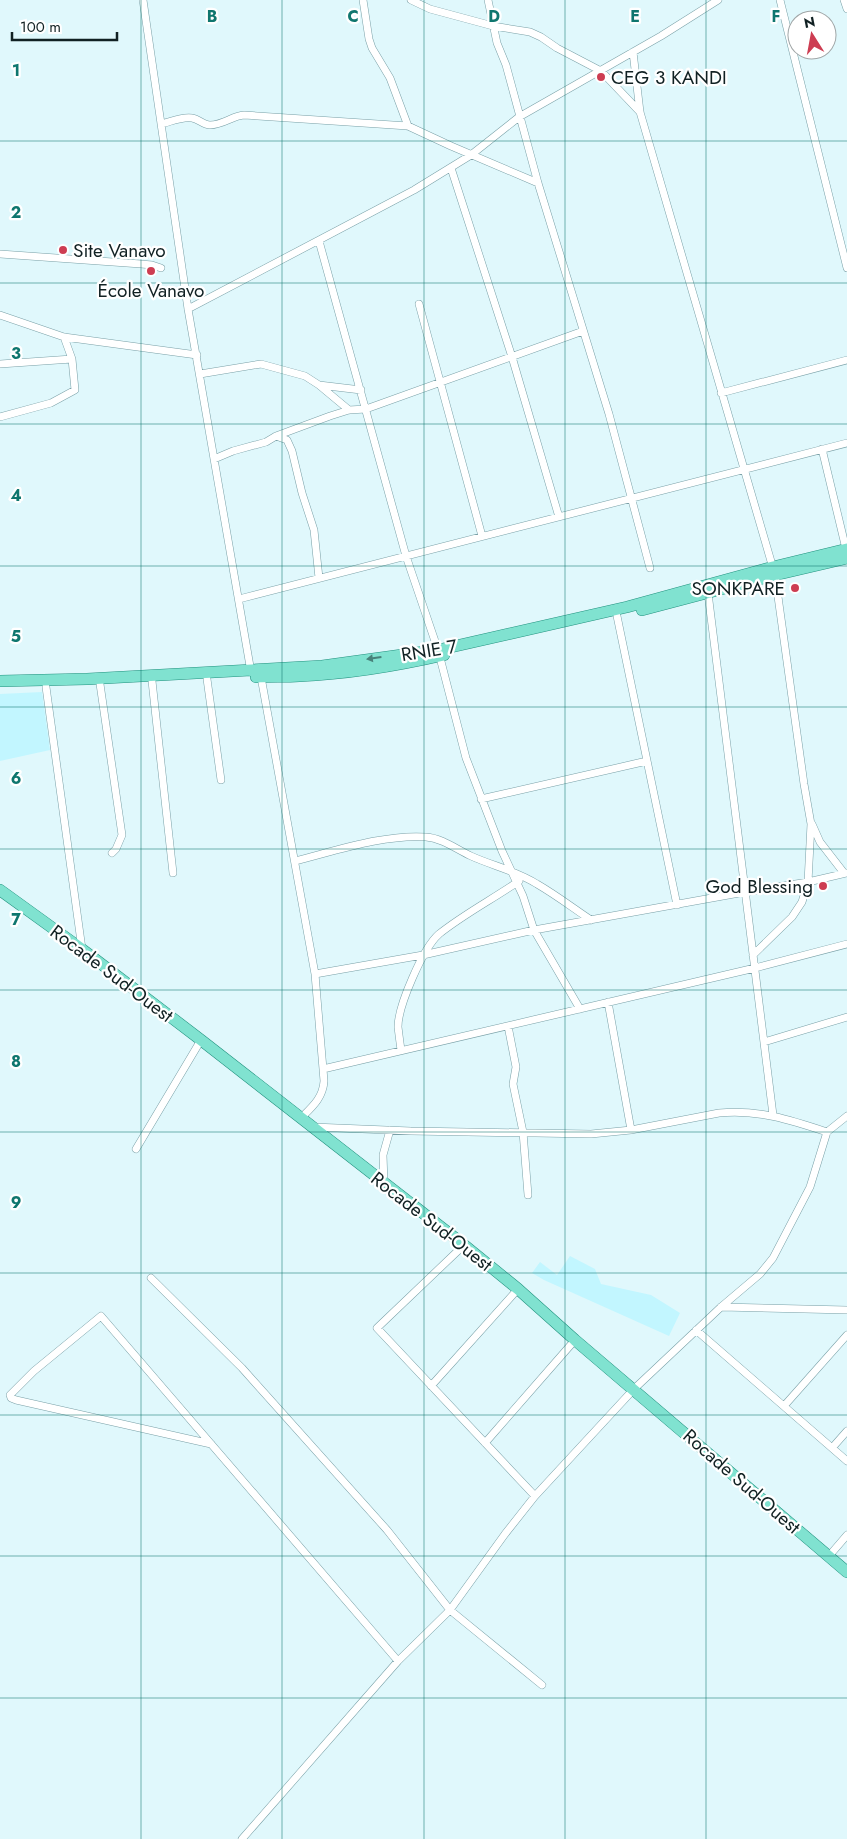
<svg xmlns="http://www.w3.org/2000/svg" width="847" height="1839" font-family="Jost,sans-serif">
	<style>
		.built { fill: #c2f6ff }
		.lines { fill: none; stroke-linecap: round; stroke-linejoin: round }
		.minor-casing { stroke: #79a0a7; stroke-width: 8 }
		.primary-casing { stroke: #22927f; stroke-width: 12 }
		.minor { stroke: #fff; stroke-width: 7 }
		.primary { stroke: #80e2d0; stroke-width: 11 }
		.oneway { fill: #48827a }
		.grid { fill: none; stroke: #0f766e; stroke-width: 1; stroke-opacity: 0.55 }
		.poi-dot { fill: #cd3d52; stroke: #fff; stroke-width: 2 }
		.labels { text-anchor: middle; stroke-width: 4.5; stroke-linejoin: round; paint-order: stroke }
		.poi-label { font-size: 19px; fill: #112123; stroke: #fff; text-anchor: start }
		.street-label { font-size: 19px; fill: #112123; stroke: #fff }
		.grid-label { font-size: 16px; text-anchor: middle; font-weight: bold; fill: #0f766e; stroke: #fff; stroke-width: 4.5; stroke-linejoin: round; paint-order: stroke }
	</style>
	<rect width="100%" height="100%" fill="#e0f8fc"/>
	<path class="built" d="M42,692L50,750L0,761V694Z
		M570,1256L595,1269L601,1284L651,1295L680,1313L669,1336L544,1280L532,1273L540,1262L557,1275Z"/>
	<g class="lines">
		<g class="minor-casing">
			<path id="minor" d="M143,0L188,309L251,672
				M363,0L369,39L372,48L390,78L408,126
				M411,0L430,9L493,26L530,32L541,37L557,48L601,71L640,112
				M488,0L497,43L506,65L538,183L609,414L650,568
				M780,0L847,268
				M844,0L847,9
				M633,52L640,112L775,575L804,784L811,824L808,882L802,902L792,917L753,955
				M161,124C170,122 183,116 192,118C199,119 203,125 210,125C223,125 232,116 244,115L408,126L451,146L538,183
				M451,168L512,357L559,517
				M319,241L406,556L438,650L466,758L502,851L523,896L534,930L580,1009
				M0,254L141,264L152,265L161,268
				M419,304L482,536
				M188,309L414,190L471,155L519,117L661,36L718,0
				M0,315L64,337L197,355
				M0,364L72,359
				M200,374L261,364L305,376L319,385L361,390
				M319,385L349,410
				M721,393L847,360
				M0,417L51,403L75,390L72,359L64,337
				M276,436L287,440L292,451L302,493L314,530L319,578
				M822,449L846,549
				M214,459L233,451L266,442L276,436L330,416L349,410L366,409L583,331
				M708,593L773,1115
				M239,599L847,443
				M617,616L677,905
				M261,677L315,974L324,1081C323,1098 312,1107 301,1118
				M207,679L221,780
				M152,681L173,873
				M100,684L122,835L116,849L112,853
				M46,687L82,949
				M481,799L647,761
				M812,824L820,842L844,873
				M295,861C335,851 384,834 426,837C442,838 456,849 471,856C493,866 517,871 537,884C556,895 573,908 591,920
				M315,974L423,955L534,930L745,892L808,882L847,873
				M608,1002L631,1130
				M508,1026L516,1067L513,1084L523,1132L528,1195
				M764,1042L847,1017
				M401,1050C400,1043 399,1035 398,1027C398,1006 423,948 439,934C464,914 493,899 519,881
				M323,1069L755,968L847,944
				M313,1127L411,1131L591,1134L631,1130L719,1113C757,1109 791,1120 827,1132
				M136,1149L201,1040
				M384,1183L383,1155L390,1130
				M464,1245L377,1328L535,1496
				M151,1278L242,1368L387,1530L450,1610L542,1685
				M721,1307L847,1310
				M696,1330L847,1461
				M431,1386L518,1289
				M784,1406L847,1335
				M485,1443L575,1340
				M211,1444L16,1400L11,1398L10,1395L34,1371L101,1316L398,1661
				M832,1448L847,1431
				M829,1556L847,1535
				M242,1839L398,1661L450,1610L505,1534L535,1496L634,1389L721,1307L760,1274L773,1258L810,1187L827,1132L847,1116"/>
		</g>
		<g class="primary-casing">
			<path id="primary" d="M642,610L775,575L847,558
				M256,677C271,676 285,677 299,676C348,674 396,666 444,655
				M0,681L87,679L322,666L438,650L627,607L773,567L847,549
				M0,890L83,950L201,1040L464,1245L518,1289L575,1340L847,1572"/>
		</g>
		<use href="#minor" class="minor"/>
		<use href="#primary" class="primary"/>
	</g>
	<defs><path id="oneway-solid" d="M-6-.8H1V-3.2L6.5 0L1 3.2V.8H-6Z" transform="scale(1.25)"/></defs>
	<use class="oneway" href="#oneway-solid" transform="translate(374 658) rotate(172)"/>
	<path class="grid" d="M141,0V1839M282,0V1839M424,0V1839M565,0V1839M706,0V1839M0,141H847M0,283H847M0,424H847M0,566H847M0,707H847M0,849H847M0,990H847M0,1132H847M0,1273H847M0,1415H847M0,1556H847M0,1698H847"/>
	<g class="poi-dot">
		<circle cx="601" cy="77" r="5"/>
		<circle cx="63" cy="250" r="5"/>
		<circle cx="151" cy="271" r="5"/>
		<circle cx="795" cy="588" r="5"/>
		<circle cx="823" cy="886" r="5"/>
	</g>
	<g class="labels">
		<g class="poi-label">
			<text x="611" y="84">CEG 3 KANDI</text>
			<text x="73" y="257">Site Vanavo</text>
			<text x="151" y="297" text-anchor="middle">École Vanavo</text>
			<text x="785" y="595" text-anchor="end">SONKPARE</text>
			<text x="813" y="893" text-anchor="end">God Blessing</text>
		</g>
		<g class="street-label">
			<text transform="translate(429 650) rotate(-9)" y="7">RNIE 7</text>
			<text transform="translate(112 973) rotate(37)" y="7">Rocade Sud-Ouest</text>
			<text transform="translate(432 1221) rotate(38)" y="7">Rocade Sud-Ouest</text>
			<text transform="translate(742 1481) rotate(41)" y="7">Rocade Sud-Ouest</text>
		</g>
	</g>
	<g class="grid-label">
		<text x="212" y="22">B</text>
		<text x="353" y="22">C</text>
		<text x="494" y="22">D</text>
		<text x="635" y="22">E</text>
		<text x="776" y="22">F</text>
		<text x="16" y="76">1</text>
		<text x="16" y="218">2</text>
		<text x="16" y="359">3</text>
		<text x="16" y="501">4</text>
		<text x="16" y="642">5</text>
		<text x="16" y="784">6</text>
		<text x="16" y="925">7</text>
		<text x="16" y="1067">8</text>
		<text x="16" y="1208">9</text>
	</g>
	<g transform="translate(812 35) rotate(349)"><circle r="24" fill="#ffffff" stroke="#a0a6a7"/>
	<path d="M0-4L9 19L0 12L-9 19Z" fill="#cd3d52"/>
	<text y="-8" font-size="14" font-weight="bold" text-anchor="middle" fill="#112123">N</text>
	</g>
	<path d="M12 32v8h105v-8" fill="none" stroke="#112123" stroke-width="2.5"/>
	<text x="20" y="32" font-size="15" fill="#112123" stroke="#ffffff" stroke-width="4" paint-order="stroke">100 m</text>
</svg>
